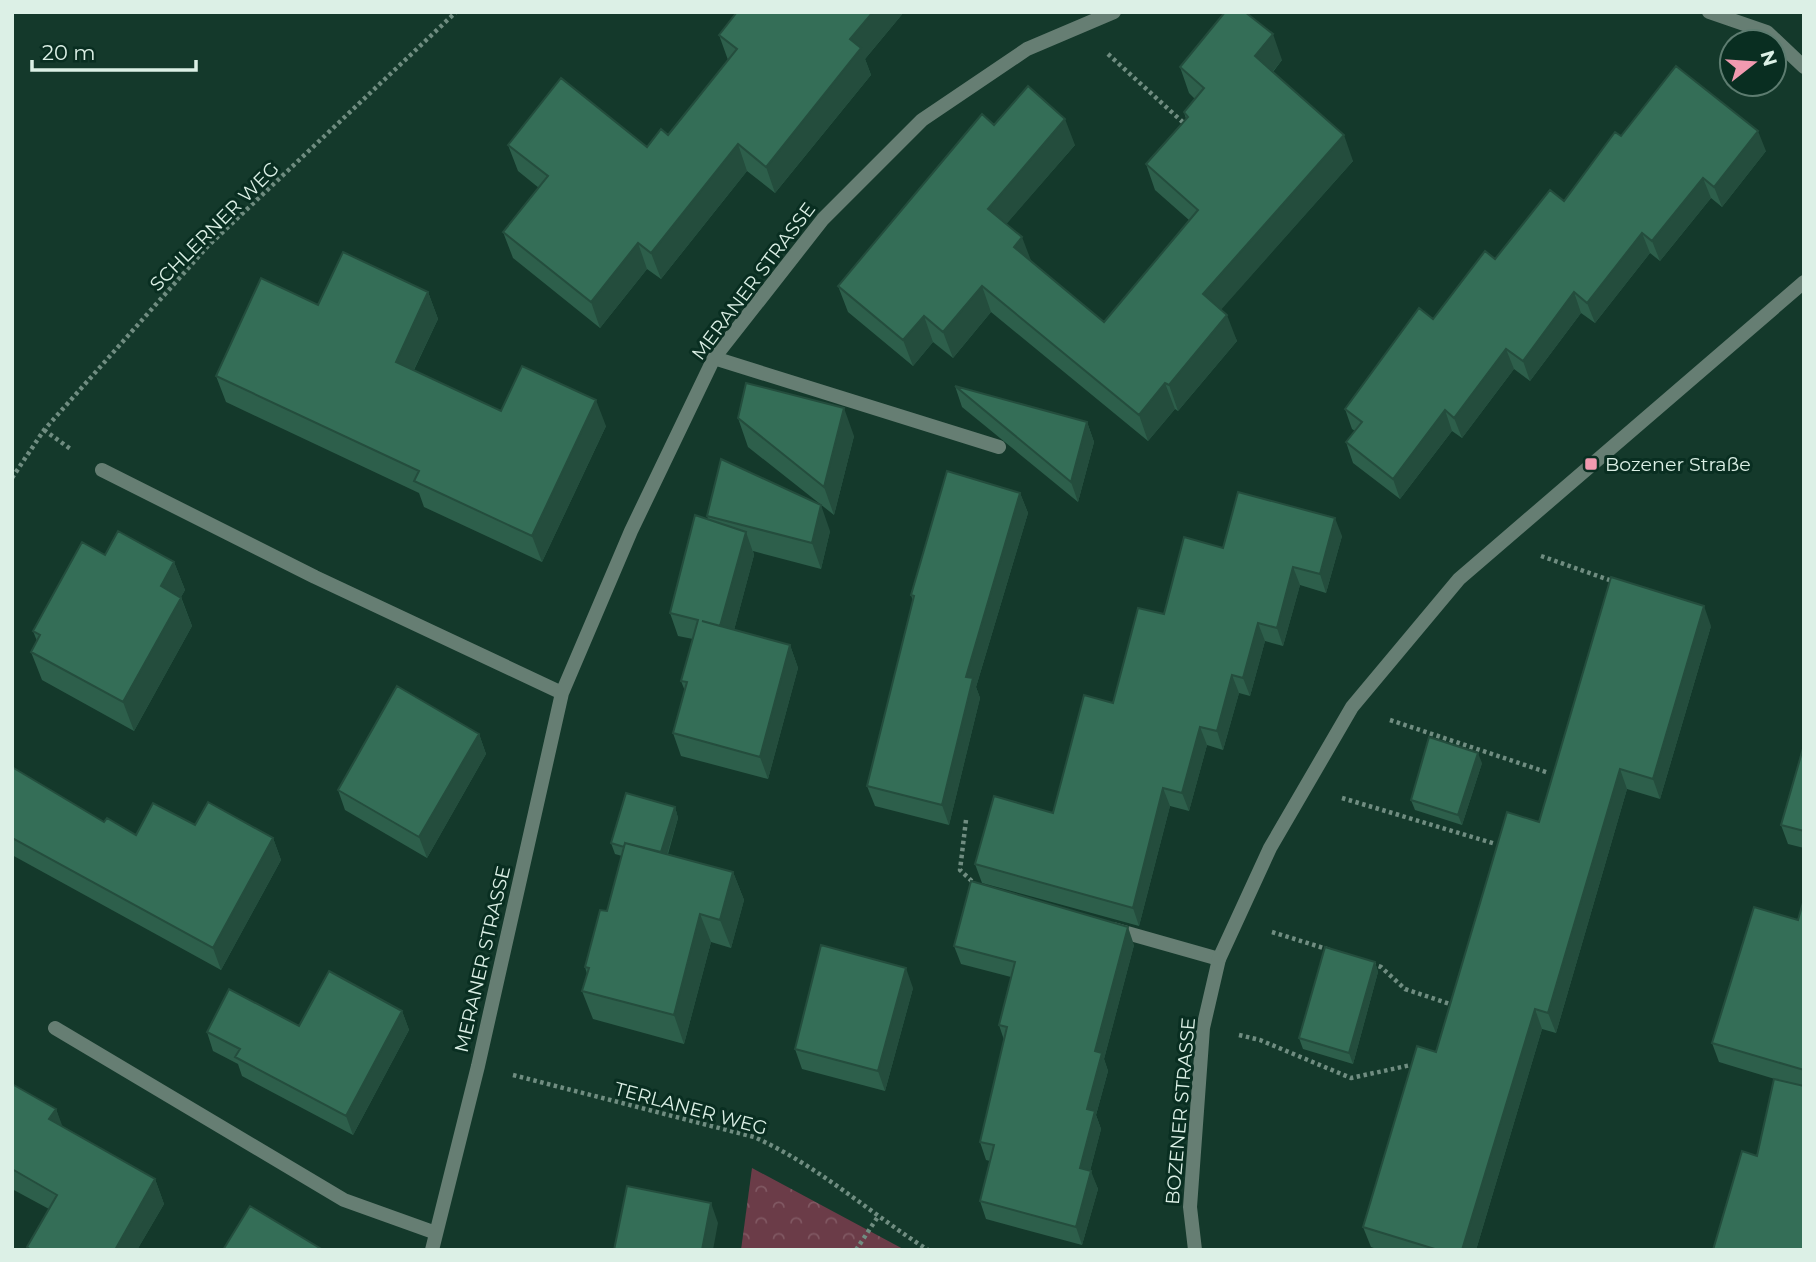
<svg xmlns="http://www.w3.org/2000/svg" width="1816" height="1262" font-family="Montserrat,sans-serif">
	<style>
		.park { fill: url(#park-crowns) }
		.lines { fill: none; stroke-linecap: round; stroke-linejoin: round }
		.path { stroke: #708d81; stroke-width: 4.5; stroke-dasharray: 3.5 3.5; stroke-linecap: butt }
		.service { stroke: #667e73; stroke-width: 14 }
		.minor { stroke: #667e73; stroke-width: 14 }
		.wall { fill: #2d5f4b }
		.shaded-wall { fill: #244d3d }
		.building { fill: #346e57; stroke: #244d3d; stroke-width: 2 }
		.poi-dot { fill: #f19ab0; stroke: #092e21; stroke-width: 2.5 }
		.labels { text-anchor: middle; stroke-width: 6; stroke-linejoin: round; paint-order: stroke }
		.street-label { font-size: 19px; fill: #dcf0e6; stroke: #092e21 }
		.poi-label { font-size: 19px; fill: #dcf0e6; stroke: #092e21; text-anchor: start }
	</style>
	<defs>
		<pattern id="park-crowns" width="20" height="18" patternUnits="userSpaceOnUse" patternTransform="scale(1.75)"><rect width="20" height="18" fill="#6b3c48"/><path d="M2 6a3 3 0 1 1 6 0M12 15a3 3 0 1 1 6 0" fill="none" stroke="#805862"/></pattern>
	</defs>
	<rect width="100%" height="100%" fill="#14392b"/>
	<path class="park" d="M752,1168L905,1250H741Z"/>
	<g class="lines">
		<path class="path" d="M1108,54L1187,126
			M44,430L72,450
			M12,478L44,430L208,246L456,12
			M1541,556L1615,582
			M1390,720L1549,773
			M1342,798L1496,844
			M966,820L960,870L976,885
			M1272,932L1330,950
			M1372,964L1381,967L1405,989L1450,1004
			M1239,1035L1260,1040L1351,1078L1411,1065
			M513,1075L754,1137C817,1165 870,1213 928,1250
			M856,1250L877,1218"/>
		<path class="service" d="M714,358L999,447
			M1113,929L1219,959"/>
		<path class="minor" d="M1709,12L1767,32L1804,67
			M102,470L315,577L562,693
			M55,1028L344,1200L436,1233
			M432,1250L478,1066L562,693L631,531L714,358L823,219L922,120L1027,49L1114,12
			M1195,1250L1190,1207L1203,1028L1219,959L1270,848L1352,707L1459,579L1804,282"/>
	</g>
	<path class="wall" d="M737,12H904L865,59L871,75L775,193L747,171L661,279L647,269L600,328L513,258L503,232L539,188L518,171L508,145L647,147L668,135L728,60L719,35Z
		M1282,60L1273,72L1353,161L1221,309L1237,341L1178,411L1175,409L1148,441L991,312L953,358L933,342L913,366L848,312L838,286L994,125L1075,145L1006,224L1031,261L1104,322L1189,220L1155,190L1146,164L1186,119L1184,112L1195,99L1189,93L1180,67Z
		M1621,136L1766,151L1722,207L1711,198L1660,261L1650,253L1595,323L1581,313L1530,381L1514,369L1462,438L1452,431L1400,499L1353,463L1346,442L1355,431L1352,429L1345,409L1433,319L1495,259L1564,201Z
		M428,292L438,319L414,370L501,411L606,426L542,562L424,507L419,493L226,402L216,376L318,305Z
		M955,386L1087,422L1094,442L1078,502L962,407Z
		M738,418L854,436L834,515L748,447Z
		M1020,493L1028,513L976,687L980,698L949,825L875,806L867,786L913,601L911,595Z
		M707,516L830,531L821,569L753,551L754,555L734,630L790,645L798,668L768,779L681,756L673,733L685,691L681,681L693,639L678,636L670,613L708,519Z
		M1342,536L1326,593L1300,585L1283,646L1265,641L1250,696L1239,693L1223,750L1207,745L1189,811L1170,806L1139,926L982,883L975,864L1053,813L1113,703L1164,614L1223,548Z
		M105,555L174,562L185,590L181,597L192,626L134,731L42,680L31,652L37,641L33,631Z
		M1711,626L1660,799L1627,789L1556,1033L1542,1029L1476,1250H1379L1371,1247L1363,1227L1436,1052L1539,822Z
		M479,734L486,754L427,858L345,810L338,790Z
		M1804,745V848L1788,844L1781,825Z
		M1482,763L1462,825L1415,810L1411,800Z
		M12,767L104,822L136,835L195,825L273,838L281,860L221,970L12,855Z
		M675,807L678,818L668,854L733,872L744,900L731,948L711,942L684,1044L593,1019L582,991L587,974L585,967L607,911L622,856L615,854L611,843Z
		M1804,899V1250L1757,1156L1778,1080L1719,1062L1712,1043L1798,920Z
		M1134,945L1104,1059L1108,1071L1096,1115L1101,1129L1090,1171L1098,1189L1082,1245L986,1219L980,1201L990,1161L986,1160L980,1142L1004,1040L999,1025L1011,977L961,964L954,946Z
		M1375,962L1378,972L1353,1064L1303,1049L1299,1038Z
		M913,988L885,1091L802,1069L795,1049Z
		M402,1011L409,1030L353,1135L242,1076L238,1064L213,1051L207,1032L299,1026Z
		M12,1084L56,1109L62,1127L155,1179L164,1204L137,1250H27V1247L49,1209L12,1189Z"/>
	<path class="shaded-wall" d="M873,12H904L865,59L871,75L775,193L766,167L850,39Z
		M1273,34L1282,60L1264,82L1255,56Z
		M1065,119L1075,145L997,235L988,209Z
		M1758,131L1766,151L1722,207L1714,187Z
		M1344,135L1353,161L1212,320L1203,294Z
		M738,144L747,171L661,279L651,253Z
		M1703,178L1711,198L1660,261L1652,241Z
		M1642,233L1650,253L1595,323L1587,303Z
		M1022,237L1032,263L1014,247Z
		M638,243L647,269L600,328L591,302Z
		M982,286L991,312L953,358L943,332Z
		M428,292L438,319L405,388L396,362Z
		M1574,292L1581,313L1530,381L1523,361Z
		M1227,315L1237,341L1178,411L1169,385Z
		M924,316L933,342L913,366L903,340Z
		M1506,349L1514,369L1462,438L1454,418Z
		M1165,383L1175,409L1148,441L1139,415Z
		M596,400L606,426L542,562L532,536Z
		M844,408L854,436L834,515L824,487Z
		M1445,410L1452,431L1400,499L1393,479Z
		M1087,422L1094,442L1078,502L1071,482Z
		M1020,493L1028,513L976,687L980,698L949,825L942,805L966,677Z
		M821,505L830,531L821,569L812,543Z
		M1335,518L1342,536L1326,593L1320,574Z
		M746,532L754,555L729,649L720,626Z
		M174,562L185,590L171,615L161,586Z
		M1293,567L1300,585L1283,646L1277,628Z
		M181,598L192,626L134,731L123,702Z
		M1704,606L1711,626L1660,799L1653,779Z
		M1258,623L1265,641L1250,696L1243,678Z
		M790,645L798,668L768,779L760,757Z
		M1232,675L1239,693L1223,750L1217,731Z
		M1200,727L1207,745L1189,811L1182,793Z
		M479,734L486,754L427,858L419,837Z
		M1478,753L1482,763L1462,825L1458,815Z
		M1620,769L1627,789L1556,1033L1548,1013Z
		M1163,788L1170,806L1139,926L1133,908Z
		M675,807L678,818L663,868L659,858Z
		M273,838L281,860L221,970L213,948Z
		M733,872L744,900L731,948L720,920Z
		M700,914L711,942L684,1044L674,1015Z
		M1128,927L1134,945L1104,1059L1108,1071L1096,1115L1101,1129L1086,1186L1080,1168L1095,1051Z
		M1375,962L1378,972L1353,1064L1349,1053Z
		M906,968L913,988L885,1091L878,1071Z
		M1535,1009L1542,1029L1476,1250H1462Z
		M402,1011L409,1030L353,1135L346,1116Z
		M56,1109L65,1133L49,1119Z
		M1091,1171L1098,1189L1082,1245L1076,1227Z
		M155,1179L164,1204L137,1250H115Z
		M711,1203L718,1223L713,1250H702Z"/>
	<path class="building" d="M737,12H873L850,39L861,48L766,167L738,144L651,253L638,243L591,302L503,232L548,176L508,145L561,78L647,147L661,129L668,135L737,49L719,35Z
		M1225,12H1245L1273,34L1255,56L1344,135L1203,294L1227,315L1169,385L1165,383L1139,415L982,286L943,332L924,316L903,340L838,286L982,114L994,125L1028,86L1065,119L988,209L1022,237L1014,247L1104,322L1198,210L1146,164L1188,117L1184,112L1204,88L1180,67Z
		M1676,66L1758,131L1714,187L1703,178L1652,241L1642,233L1587,303L1574,292L1523,361L1506,349L1454,418L1445,410L1393,479L1346,442L1362,422L1345,409L1419,308L1433,319L1485,251L1495,259L1550,190L1564,201L1615,132L1621,136Z
		M343,252L428,292L396,362L501,411L522,366L596,400L532,536L414,481L419,471L216,376L261,278L318,305Z
		M746,383L844,408L824,487L738,418Z
		M955,386L1087,422L1071,482Z
		M721,459L821,505L812,543L707,516Z
		M947,471L1020,493L966,677L973,678L942,805L867,786L914,596L911,595Z
		M1238,492L1335,518L1320,574L1293,567L1277,628L1258,623L1243,678L1232,675L1217,731L1200,727L1182,793L1163,788L1133,908L975,864L994,796L1053,813L1084,695L1113,703L1138,608L1164,614L1184,537L1223,548Z
		M695,515L746,532L720,626L702,621L790,645L760,757L673,733L687,682L681,681L698,620L670,613Z
		M118,531L174,562L161,586L181,598L123,702L31,652L40,635L33,631L82,542L105,555Z
		M1611,577L1704,606L1653,779L1620,769L1548,1013L1535,1009L1462,1250H1438L1363,1227L1417,1046L1436,1052L1507,812L1539,822Z
		M397,686L479,734L419,837L338,790Z
		M1429,737L1478,753L1458,815L1411,800Z
		M1804,745V831L1781,825Z
		M12,767L104,822L107,818L136,835L153,803L195,825L208,802L273,838L213,948L12,838Z
		M626,793L675,807L661,852L625,843L624,847L611,843Z
		M625,843L733,872L720,920L700,914L674,1015L582,991L589,968L585,967L600,910L607,911Z
		M971,881L1128,927L1095,1051L1102,1053L1087,1109L1095,1111L1080,1168L1091,1171L1076,1227L980,1201L994,1145L980,1142L1007,1027L999,1025L1015,962L954,946Z
		M1804,899V1070L1712,1043L1754,907L1798,920Z
		M821,945L906,968L878,1071L795,1049Z
		M1325,947L1375,962L1349,1053L1299,1038Z
		M329,971L402,1011L346,1116L235,1057L240,1049L207,1032L229,989L299,1026Z
		M1774,1079L1804,1086V1250H1713L1742,1151L1757,1156Z
		M12,1084L56,1109L49,1119L155,1179L115,1250H31L27,1247L57,1195L12,1169Z
		M627,1186L711,1203L702,1250H614Z
		M250,1206L323,1250H223Z"/>
	<rect class="poi-dot" x="1584" y="457" width="14" height="14" rx="3.5"/>
	<g class="labels">
		<g class="street-label">
			<text transform="translate(214 226) rotate(-45)" y="7">SCHLERNER WEG</text>
			<text transform="translate(753 281) rotate(-53)" y="7">MERANER STRASSE</text>
			<text transform="translate(482 959) rotate(-77)" y="7">MERANER STRASSE</text>
			<text transform="translate(691 1108) rotate(15)" y="7">TERLANER WEG</text>
			<text transform="translate(1180 1111) rotate(-85)" y="7">BOZENER STRASSE</text>
		</g>
		<g class="poi-label">
			<text x="1605" y="471">Bozener Straße</text>
		</g>
	</g>
	<rect width="1816" height="1262" fill="none" stroke="#dcf0e6" stroke-width="28"/>
	<g transform="translate(1753 63) rotate(73)"><circle r="33" fill="#092e21" stroke="#5d7c70" stroke-width="2"/>
	<path d="M0-5L12 26L0 18L-12 26Z" fill="#f19ab0"/>
	<text y="-10" font-size="19" font-weight="bold" text-anchor="middle" fill="#dcf0e6">N</text>
	</g>
	<path d="M32 60v10h164v-10" fill="none" stroke="#dcf0e6" stroke-width="3.5"/>
	<text x="42" y="60" font-size="21" fill="#dcf0e6" stroke="#092e21" stroke-width="5" paint-order="stroke">20 m</text>
</svg>
